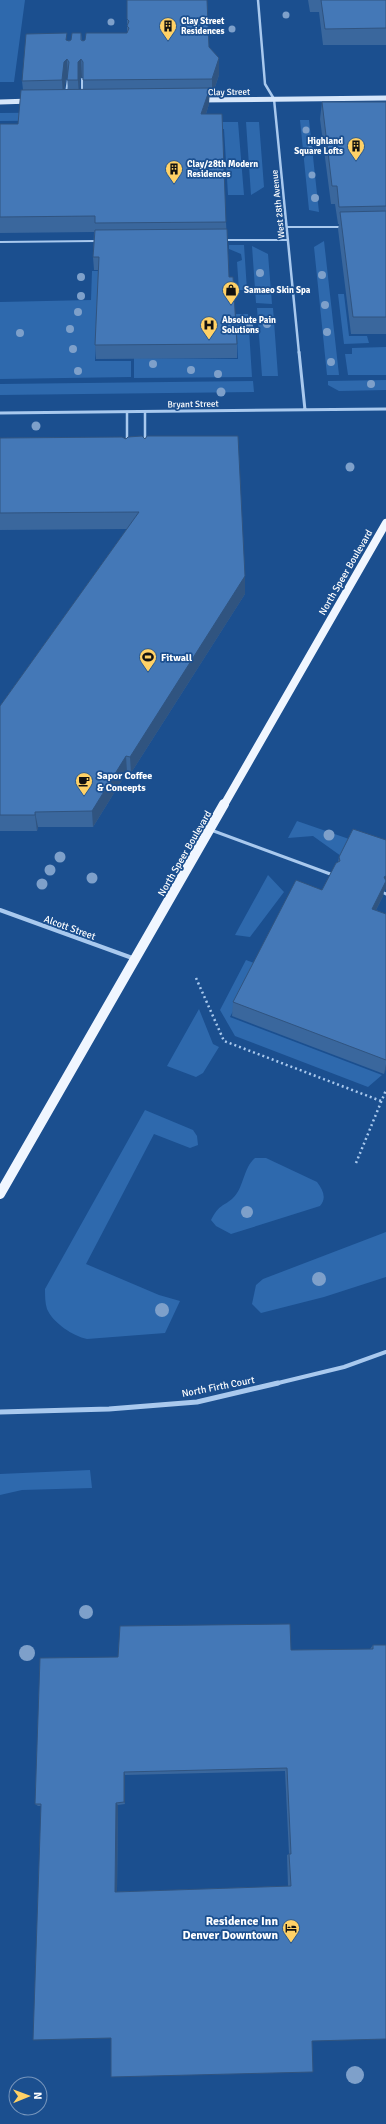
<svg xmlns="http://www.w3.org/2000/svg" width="386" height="2124" font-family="Signika,sans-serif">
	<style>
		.green { fill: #2e69ad }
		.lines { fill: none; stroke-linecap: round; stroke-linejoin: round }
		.path { stroke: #a9c9ee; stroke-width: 2.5; stroke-dasharray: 2 3; stroke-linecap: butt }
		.lane-far2 { stroke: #a9c9ee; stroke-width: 2 }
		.lane-far1 { stroke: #a9c9ee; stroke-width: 2.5 }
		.lane { stroke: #a9c9ee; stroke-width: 3 }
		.street-far3 { stroke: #a9c9ee; stroke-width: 2.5 }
		.street-far2 { stroke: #a9c9ee; stroke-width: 3 }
		.street-far1 { stroke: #a9c9ee; stroke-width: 4 }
		.street { stroke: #a9c9ee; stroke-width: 5 }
		.secondary { stroke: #d6e6fa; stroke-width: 5 }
		.primary-far1 { stroke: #f0f6ff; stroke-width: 8 }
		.primary { stroke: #f0f6ff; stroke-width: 10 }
		.tree { fill: #7ea0ca }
		.wall { fill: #3a679d; fill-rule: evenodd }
		.shaded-wall { fill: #305480 }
		.building { fill: #4478b7; stroke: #305480; fill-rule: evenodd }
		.labels { text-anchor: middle; stroke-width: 3.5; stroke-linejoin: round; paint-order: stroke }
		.far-poi-label { font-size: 9px; font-weight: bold; fill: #fff; stroke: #1b4f8f; text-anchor: start }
		.far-street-label { font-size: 9px; fill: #fff; stroke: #1b4f8f }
		.street-label { font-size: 10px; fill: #fff; stroke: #1b4f8f }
		.poi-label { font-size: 10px; font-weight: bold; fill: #fff; stroke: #1b4f8f; text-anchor: start }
		.near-poi-label { font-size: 12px; font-weight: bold; fill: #fff; stroke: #1b4f8f; text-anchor: end }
	</style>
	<rect width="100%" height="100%" fill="#1b4f8f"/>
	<path class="green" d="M0,0H25L14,82H0Z
		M101,112L100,120L0,121V113Z
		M300,120H309L319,212L309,210Z
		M177,122H238L244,195H228L224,129L177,130Z
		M246,122H259L264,187L251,195Z
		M324,241L339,375H327L314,247Z
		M229,245H244L247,290H239L237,262L242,260L241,254L229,249Z
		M252,246L268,254L272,304L256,303Z
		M92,271H99L95,361H131V377L0,379V302L91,300Z
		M338,294H344L349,336H367L369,343L344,344Z
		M257,308H273L278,376H262Z
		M236,314H248L252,377L134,378V358L238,359Z
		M386,347V375H348L345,354H352V348Z
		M386,380V390L339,391L328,385V381Z
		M253,381L254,392L0,395V384Z
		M297,821L349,839L341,856L313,836L288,838Z
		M268,875L284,892L250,937L235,935Z
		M246,960L257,964L230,1017L382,1075L368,1087L235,1036L220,1010Z
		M199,1009L213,1044L219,1047L203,1073L196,1077L167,1066Z
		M145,1110L193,1130L197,1136L198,1145L190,1148L154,1134L86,1264L159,1295L180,1301L165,1333L87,1339C73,1336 53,1323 47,1309C45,1303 45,1295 45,1289Z
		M255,1158H266L317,1182C323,1190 327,1198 320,1206L231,1234L216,1226L211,1220C220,1203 222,1208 233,1198C244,1188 243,1168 255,1158Z
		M386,1232V1277L324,1297L261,1313L252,1304L256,1285L263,1279Z
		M90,1470L92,1488L22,1490L0,1495V1474Z"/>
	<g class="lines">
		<path class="path" d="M196,978L224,1041L381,1101
			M356,1163L386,1090"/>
		<path class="lane-far2" d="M82,79V93
			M66,93L68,79
			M287,227H342
			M224,240H288
			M0,242L96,241"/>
		<path class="lane-far1" d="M127,412V442
			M145,412V442"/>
		<path class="lane" d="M211,830L333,875
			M384,893L386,894"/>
		<path class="street-far3" d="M258,0L265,84L274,99L299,353"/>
		<path class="street-far2" d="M299,352L305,410
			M0,413L386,409"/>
		<path class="street-far1" d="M0,910L135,959
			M274,1384L344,1367L386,1352"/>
		<path class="street" d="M0,1412L109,1409L197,1402L278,1383"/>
		<path class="secondary" d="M199,100L386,98
			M0,102L31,101"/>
		<path class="primary-far1" d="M224,805L386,523"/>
		<path class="primary" d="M0,1194L224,804"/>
	</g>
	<g class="tree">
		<circle cx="286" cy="15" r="3.5"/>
		<circle cx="111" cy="22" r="3.5"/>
		<circle cx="232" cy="29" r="3.5"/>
		<circle cx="306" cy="130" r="3.5"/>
		<circle cx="310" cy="150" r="3.5"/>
		<circle cx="312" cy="175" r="3.5"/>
		<circle cx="315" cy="198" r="4"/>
		<circle cx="260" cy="273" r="4"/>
		<circle cx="322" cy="275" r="4"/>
		<circle cx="81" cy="277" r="4"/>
		<circle cx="81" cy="296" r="4"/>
		<circle cx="325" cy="305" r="4"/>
		<circle cx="78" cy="312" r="4"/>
		<circle cx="267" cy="324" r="4"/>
		<circle cx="249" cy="326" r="4"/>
		<circle cx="70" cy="329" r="4"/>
		<circle cx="327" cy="332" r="4"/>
		<circle cx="20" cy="333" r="4"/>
		<circle cx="73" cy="349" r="4"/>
		<circle cx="331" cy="362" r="4"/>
		<circle cx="153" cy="364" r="4"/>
		<circle cx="191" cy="370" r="4"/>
		<circle cx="78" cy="371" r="4"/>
		<circle cx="218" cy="374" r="4"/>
		<circle cx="371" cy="384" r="4"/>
		<circle cx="221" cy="392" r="4.5"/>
		<circle cx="36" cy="426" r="4.5"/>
		<circle cx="350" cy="467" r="4.5"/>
		<circle cx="329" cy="835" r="5.5"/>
		<circle cx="60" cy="857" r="5.5"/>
		<circle cx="50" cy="870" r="5.5"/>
		<circle cx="92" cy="878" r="5.5"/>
		<circle cx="42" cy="884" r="5.5"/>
		<circle cx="247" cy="1212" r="6"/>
		<circle cx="319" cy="1279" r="7"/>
		<circle cx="162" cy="1310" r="7"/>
		<circle cx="86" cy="1612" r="7"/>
		<circle cx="27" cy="1653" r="8"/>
		<circle cx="355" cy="2075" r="9"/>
	</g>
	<path class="wall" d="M308,0H386V45H323L319,12H310Z
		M127,19L209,47L219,75L212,96H209V104L206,114L226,222L229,277L237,344V358L96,359L95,345L98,270H94L93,257L94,232L0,233V124H18L23,90L22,81L67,40L69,41L81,33L82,40L83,41L127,33ZM67,77L68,90H64L66,79ZM82,77L83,78V90H79L80,79Z
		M322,102H386V334H351L338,229L339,224H338L335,204H331L320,119Z
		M122,437L245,594L131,773L127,772L93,827H38L37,831H0V706L127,529L0,530V438Z
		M339,857L385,890L384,891L383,896L376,910L386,914V1068L384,1074L232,1016L233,1002L322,890L338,862Z
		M373,1645L386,2039L111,2038L41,1806H38L35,1804L118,1657L291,1650L370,1649ZM285,1771L289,1854L287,1855L288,1886L117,1892L118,1805L125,1804V1775Z"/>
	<path class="shaded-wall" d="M219,58V75L212,96V79Z
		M67,59L68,77L66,79L63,97L62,80L64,62Z
		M81,59L82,77L80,79L79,97L78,80V62Z
		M210,88L209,104L201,130V114Z
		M245,576V594L131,773L130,757Z
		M126,756L127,772L93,827L92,811Z
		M35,812L38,827L37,831L35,815Z
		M386,876V889L384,891L383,896L369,924L372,909L384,877Z
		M386,1064V1068L384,1074Z
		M124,1772L125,1775V1804L124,1802Z
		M116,1803L118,1805L117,1892H115Z"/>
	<path class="building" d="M127,0H207L209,47L219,58L212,79L83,80V62L81,59L78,62V80H67L69,62L67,59L64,62L62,80L22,81L26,34L67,33L66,40L69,41L71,40L72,33H81V40L83,41L85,40L86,33H127L129,28L127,26L129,21L127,19Z
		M321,0H386V28L325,29Z
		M210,88L201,114H222L226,222L95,223V216L0,217V124H18L21,90Z
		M322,102H386V206L339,207L337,186H332Z
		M386,211V317H353L340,212Z
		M227,229L229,277H233L237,344L95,345L99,257H93L95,230Z
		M142,436L145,439L147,436H238L245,576L130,757L126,756L92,811L35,812V815H0V706L139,512L0,513V438L122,437L126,439L128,437Z
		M353,829L386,840V876L384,877L386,881L372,909L386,914V1060L233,1002L296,880L322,890L336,863L340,861L339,857Z
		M290,1624L291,1650L373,1649V1645H386V2039L312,2041L313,2072L111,2077V2038L33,2040L41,1804H35L40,1658L118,1657L120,1626ZM287,1768L291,1854H289L291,1886L115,1892L116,1803L124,1802V1772Z"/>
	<defs>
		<g id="building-pin" transform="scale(0.9)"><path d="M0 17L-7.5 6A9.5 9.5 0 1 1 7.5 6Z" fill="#ffd166" stroke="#1b4f8f"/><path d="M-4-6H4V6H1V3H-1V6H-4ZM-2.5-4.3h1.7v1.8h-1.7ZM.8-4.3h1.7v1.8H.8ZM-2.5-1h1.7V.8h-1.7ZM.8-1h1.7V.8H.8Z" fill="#111"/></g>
		<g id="shop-pin" transform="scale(0.9)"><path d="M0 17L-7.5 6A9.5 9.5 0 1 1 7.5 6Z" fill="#ffd166" stroke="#1b4f8f"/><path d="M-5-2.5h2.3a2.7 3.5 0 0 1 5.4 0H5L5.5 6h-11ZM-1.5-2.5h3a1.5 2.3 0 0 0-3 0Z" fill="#111"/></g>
		<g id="hospital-pin" transform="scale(0.9)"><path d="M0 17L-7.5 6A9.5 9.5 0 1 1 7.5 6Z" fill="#ffd166" stroke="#1b4f8f"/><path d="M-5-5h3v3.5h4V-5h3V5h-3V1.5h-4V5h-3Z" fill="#111"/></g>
		<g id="stadium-pin" transform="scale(0.9)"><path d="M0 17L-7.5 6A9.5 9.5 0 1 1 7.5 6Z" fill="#ffd166" stroke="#1b4f8f"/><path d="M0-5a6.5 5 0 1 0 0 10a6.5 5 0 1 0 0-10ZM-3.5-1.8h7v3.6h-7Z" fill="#111"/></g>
		<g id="cafe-pin" transform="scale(0.9)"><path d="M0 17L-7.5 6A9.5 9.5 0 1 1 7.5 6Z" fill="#ffd166" stroke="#1b4f8f"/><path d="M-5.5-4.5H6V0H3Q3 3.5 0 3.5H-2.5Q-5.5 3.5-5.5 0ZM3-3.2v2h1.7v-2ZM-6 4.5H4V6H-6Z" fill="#111"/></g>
		<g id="hotel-pin" transform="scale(0.9)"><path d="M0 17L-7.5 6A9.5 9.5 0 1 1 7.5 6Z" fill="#ffd166" stroke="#1b4f8f"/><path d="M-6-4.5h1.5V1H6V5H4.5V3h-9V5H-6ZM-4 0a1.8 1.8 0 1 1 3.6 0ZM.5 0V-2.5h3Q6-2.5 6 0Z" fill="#111"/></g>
	</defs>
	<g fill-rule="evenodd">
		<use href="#building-pin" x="168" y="26"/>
		<use href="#building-pin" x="356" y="146"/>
		<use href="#building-pin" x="174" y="169"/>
		<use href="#shop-pin" x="231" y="290"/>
		<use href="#hospital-pin" x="209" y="325"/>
		<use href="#stadium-pin" x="148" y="657"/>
		<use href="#cafe-pin" x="84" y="781"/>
		<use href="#hotel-pin" x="291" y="1928"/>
	</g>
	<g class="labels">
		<g class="far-poi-label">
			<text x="181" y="24">Clay Street<tspan x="181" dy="10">Residences</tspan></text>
			<text x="343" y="144" text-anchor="end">Highland<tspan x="343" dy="10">Square Lofts</tspan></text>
			<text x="187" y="167">Clay/28th Modern<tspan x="187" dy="10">Residences</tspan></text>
			<text x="244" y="293">Samaeo Skin Spa</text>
			<text x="222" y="323">Absolute Pain<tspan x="222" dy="10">Solutions</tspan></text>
		</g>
		<g class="far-street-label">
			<text transform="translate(229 92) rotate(-1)" y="3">Clay Street</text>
			<text transform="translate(278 204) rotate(-96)" y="3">West 28th Avenue</text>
			<text transform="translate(193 404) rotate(-1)" y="3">Bryant Street</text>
		</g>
		<g class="street-label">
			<text transform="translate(345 572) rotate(-60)" y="4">North Speer Boulevard</text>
			<text transform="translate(184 853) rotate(-60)" y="4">North Speer Boulevard</text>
			<text transform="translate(70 927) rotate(20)" y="4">Alcott Street</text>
			<text transform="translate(218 1386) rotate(-11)" y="4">North Firth Court</text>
		</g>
		<g class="poi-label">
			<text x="161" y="661">Fitwall</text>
			<text x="97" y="779">Sapor Coffee<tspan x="97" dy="12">&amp; Concepts</tspan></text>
		</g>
		<g class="near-poi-label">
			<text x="278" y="1925">Residence Inn<tspan x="278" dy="14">Denver Downtown</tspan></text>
		</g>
	</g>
	<g transform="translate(28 2096) rotate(89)"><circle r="19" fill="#1b4f8f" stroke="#7695bc"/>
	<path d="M0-3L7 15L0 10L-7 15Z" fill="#ffd166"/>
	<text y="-6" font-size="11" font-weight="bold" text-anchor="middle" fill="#ffffff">N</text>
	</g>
</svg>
